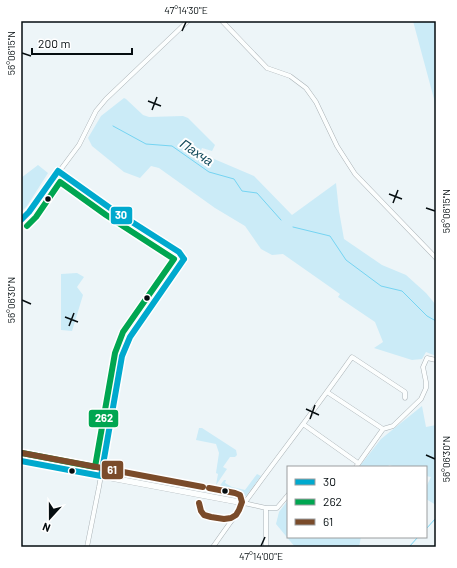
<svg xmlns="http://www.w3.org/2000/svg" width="457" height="568" font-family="Barlow,sans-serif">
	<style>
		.green { fill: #cbebf7 }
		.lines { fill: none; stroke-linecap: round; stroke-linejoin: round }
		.stream { stroke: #75d4f2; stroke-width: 1 }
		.street-casing { stroke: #a9b1b5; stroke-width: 5 }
		.secondary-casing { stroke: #a9b1b5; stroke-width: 6 }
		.street { stroke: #fcfefe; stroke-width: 4 }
		.secondary { stroke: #fcfefe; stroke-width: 5.5 }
		.bus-1-casing { stroke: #fff; stroke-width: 9 }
		.bus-2-casing { stroke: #fff; stroke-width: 9 }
		.bus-3-casing { stroke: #fff; stroke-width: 9 }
		.bus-1 { stroke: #00a9ce; stroke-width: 6 }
		.bus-2 { stroke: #00a651; stroke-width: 6 }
		.bus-3 { stroke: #7a4b2a; stroke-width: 6 }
		.ticks { fill: none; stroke: #050d10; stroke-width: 1.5 }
		.bus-dot { fill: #050d10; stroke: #fff; stroke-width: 1.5 }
		.labels { text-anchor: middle; stroke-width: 4; stroke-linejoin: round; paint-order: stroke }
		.water-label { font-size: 13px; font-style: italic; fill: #134a5b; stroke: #fff }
		.line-badge { stroke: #fff; stroke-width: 1.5 }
		.badge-label { font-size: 11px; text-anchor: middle; font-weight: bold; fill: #fff }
		.neatline { fill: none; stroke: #050d10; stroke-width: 1.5 }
		.ticks-label { font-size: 10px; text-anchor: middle; fill: #050d10 }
	</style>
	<rect width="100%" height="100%" fill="#edf5f8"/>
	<path class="green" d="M413,21H436V117L434,99Z
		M124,98L126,99L143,115L149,117L183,116L188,118L215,145L212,151L202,148L200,153L254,176L292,215L336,183L339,211L344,239L382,265L406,275L426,293L436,305V356L426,352L422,359L412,360L374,348L383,342L375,322L338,297L340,294L283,254L272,255L261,249L245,226L215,208L159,168L151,166L140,178L124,172L92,146L88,138L101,116Z
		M38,165L48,173L27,206L21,212V178Z
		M77,273L84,277L77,287L83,295L72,331L61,330V274Z
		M422,406L426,427L436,425V505L426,499V487L431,477L426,476V467H396L389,465L388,467H359L381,439Z
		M199,428H202L236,450L237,455L235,457H230L223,467L227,469L214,488H213L214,485H216L218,474L216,473L219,453L216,444L196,440Z
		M257,474L261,476L246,496L216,491L224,480H226L225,483L232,487L245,490Z
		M288,500V537H361L359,547H295L276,524L279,512Z"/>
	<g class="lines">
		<path class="stream" d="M113,126L146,144L172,146L209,172L234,179L242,191L257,193L281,220
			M293,227L330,236L346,260L381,286L402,291L427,316L436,321
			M426,529L436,518
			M409,547L418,537"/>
		<g class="street-casing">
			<path id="street" d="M222,21L267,68L290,76L306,88L316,102L337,146L355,174L436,258
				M58,171L110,208L179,252L184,259L130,337L122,356L99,487L87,547
				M21,220L29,212L79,145L96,111L106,99L188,21
				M327,392L383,429
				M303,424L358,463
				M356,467L383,429L393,426L421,399L426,388V382L423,367L427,358L436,360
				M244,503L266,508H277L288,495
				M213,547C258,482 307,421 352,357L405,392V398
				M266,547V508"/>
		</g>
		<g class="secondary-casing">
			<path id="secondary" d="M21,461L244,503"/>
		</g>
		<use href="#street" class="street"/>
		<use href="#secondary" class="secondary"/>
		<g class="bus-1-casing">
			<path id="bus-1" d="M58,171L110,208L179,252L184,259
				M21,220L29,212L58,171
				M21,461L101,476
				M101,476L122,356L130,337L184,259"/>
		</g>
		<g class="bus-2-casing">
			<path id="bus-2" d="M22,453L95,467L115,353L123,332L174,259L106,215L60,182L36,217L27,226"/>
		</g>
		<g class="bus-3-casing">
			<path id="bus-3" d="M22,453L203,487
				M199,503L201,511L204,515L211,517L224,519L231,518L236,515L239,510L242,502L240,495L235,493L209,488"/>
		</g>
		<use href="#bus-1" class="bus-1"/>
		<use href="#bus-2" class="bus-2"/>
		<use href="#bus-3" class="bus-3"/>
	</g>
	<path class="ticks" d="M182,31L186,22M22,53L31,56M148,101L161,106M152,110L157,97M389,194L402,199M393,203L398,190M426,208L435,211M22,300L31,304M65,317L78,322M69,326L74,313M306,409L319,415M310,419L315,405M426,455L435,459M261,546L265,537"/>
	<g class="bus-dot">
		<circle cx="48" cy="199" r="3.5"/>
		<circle cx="147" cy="298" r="3.5"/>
		<circle cx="72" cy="471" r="3.5"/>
		<circle cx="225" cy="491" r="3.5"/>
	</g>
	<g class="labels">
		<g class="water-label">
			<text transform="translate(197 152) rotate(34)" y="5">Пахча</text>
		</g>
	</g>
	<g class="line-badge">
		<rect x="110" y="206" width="23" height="19" rx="4" fill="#00a9ce"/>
		<rect x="88" y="409" width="31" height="19" rx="4" fill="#00a651"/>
		<rect x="101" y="460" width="23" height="20" rx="4" fill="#7a4b2a"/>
	</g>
	<g class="badge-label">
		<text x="121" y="219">30</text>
		<text x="104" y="422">262</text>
		<text x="112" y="474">61</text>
	</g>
	<rect width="457" height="568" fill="none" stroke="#ffffff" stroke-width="44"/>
	<rect x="287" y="466" width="140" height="72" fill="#ffffff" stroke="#9b9e9f"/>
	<rect x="295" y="479" width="20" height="6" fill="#00a9ce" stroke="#9b9e9f"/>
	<text x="323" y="486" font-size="12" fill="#050d10">30</text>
	<rect x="295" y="499" width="20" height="6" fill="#00a651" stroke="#9b9e9f"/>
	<text x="323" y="506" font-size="12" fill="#050d10">262</text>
	<rect x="295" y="519" width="20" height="6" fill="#7a4b2a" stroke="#9b9e9f"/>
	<text x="323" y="526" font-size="12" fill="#050d10">61</text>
	<g transform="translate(50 518) rotate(201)" stroke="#ffffff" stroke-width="3" paint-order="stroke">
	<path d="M0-3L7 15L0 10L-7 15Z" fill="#050d10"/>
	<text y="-6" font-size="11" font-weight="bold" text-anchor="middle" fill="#050d10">N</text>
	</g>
	<path d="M32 48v6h100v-6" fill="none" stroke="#050d10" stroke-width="2"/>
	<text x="38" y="48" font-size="12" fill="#050d10" stroke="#ffffff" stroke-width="3" paint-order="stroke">200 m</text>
	<rect x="22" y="22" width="413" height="524" class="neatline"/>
	<g class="ticks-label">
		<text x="186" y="14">47°14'30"E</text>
		<text transform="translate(11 53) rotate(-90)" y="4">56°06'15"N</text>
		<text transform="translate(446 211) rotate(-90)" y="4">56°06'15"N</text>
		<text transform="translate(11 300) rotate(-90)" y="4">56°06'30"N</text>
		<text transform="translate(446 459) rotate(-90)" y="4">56°06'30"N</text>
		<text x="261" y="560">47°14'00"E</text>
	</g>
</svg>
